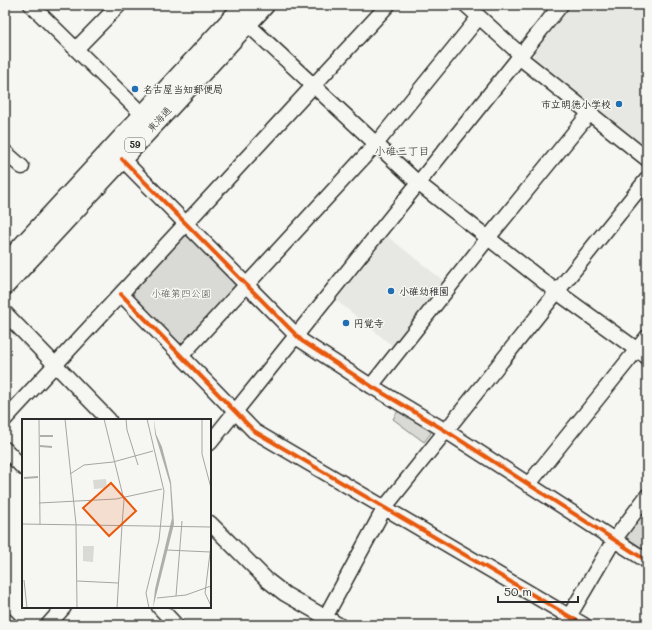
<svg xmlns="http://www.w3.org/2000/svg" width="652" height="630" font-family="Mali,'Klee One',sans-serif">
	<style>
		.built { fill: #e7e7e3 }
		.green { fill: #d9d9d5; stroke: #828280 }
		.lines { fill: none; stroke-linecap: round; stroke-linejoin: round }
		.minor-casing { stroke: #2b2b2b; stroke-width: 17 }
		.major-casing { stroke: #2b2b2b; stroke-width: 21 }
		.minor { stroke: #f6f6f2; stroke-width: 14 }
		.major { stroke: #f6f6f2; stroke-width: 18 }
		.cycleway-casing { stroke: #f6f6f2; stroke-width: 6 }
		.cycleway { stroke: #e8590c; stroke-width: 4 }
		.poi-dot { fill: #1f6fb2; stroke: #f6f6f2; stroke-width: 1.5 }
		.labels { text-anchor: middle; stroke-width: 3; stroke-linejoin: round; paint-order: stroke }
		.shield { fill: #f6f6f2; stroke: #686867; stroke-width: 1 }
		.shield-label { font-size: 9px; font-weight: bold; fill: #2b2b2b }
		.poi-label { font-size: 10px; font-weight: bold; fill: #2b2b2b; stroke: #f6f6f2; text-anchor: start }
		.street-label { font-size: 10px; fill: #2b2b2b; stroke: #f6f6f2 }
		.park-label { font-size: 10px; fill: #565656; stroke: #f6f6f2 }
		.neighbourhood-label { font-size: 11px; fill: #2b2b2b; stroke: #f6f6f2 }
		.inset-river { fill: none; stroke: #aeaeab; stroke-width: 2 }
		.inset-road { fill: none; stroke: #a5a5a2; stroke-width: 1 }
		.view { fill: #e8590c; fill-opacity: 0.15; stroke: #e8590c; stroke-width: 2 }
		.inset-edge { fill: none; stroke: #2b2b2b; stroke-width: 2 }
	</style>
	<rect width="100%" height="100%" fill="#f6f6f2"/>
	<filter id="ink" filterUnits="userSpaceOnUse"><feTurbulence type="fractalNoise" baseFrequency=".025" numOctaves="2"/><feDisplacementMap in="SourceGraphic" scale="8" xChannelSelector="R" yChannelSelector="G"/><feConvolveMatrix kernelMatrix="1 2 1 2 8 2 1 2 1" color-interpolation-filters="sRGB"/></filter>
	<g filter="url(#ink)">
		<path class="built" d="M572,5H647V148L535,60L533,53Z
			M387,236L445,282L394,347L336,300Z"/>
		<path class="green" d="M185,236H190L236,283L235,289L184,343L178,344L133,298L134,291Z
			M399,409L428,428L431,433L424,442L393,419Z
			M647,503V551L627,538L626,531Z"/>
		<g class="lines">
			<g class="minor-casing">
				<path id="minor" d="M31,5L143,115
					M466,5L521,55
					M241,18L418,183L557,292L647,357
					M76,49L119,5
					M519,57L647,159
					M5,152L22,167
					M122,159L302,341L371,386L446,431L647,561
					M121,294L254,431L584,625
					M5,313L109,420
					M181,356L376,144L479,17
					M371,386L488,238L589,114
					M5,419L388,5
					M210,443L561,5
					M5,449L23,468
					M528,485L647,337
					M210,523L267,580L285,594L339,625
					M159,607L176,625
					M5,620L10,625
					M48,625L64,607
					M321,625L385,507L647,179
					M564,625L614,540L647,496"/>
			</g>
			<g class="major-casing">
				<path id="major" d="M5,264L244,5
					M5,286L265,5"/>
			</g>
			<use href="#minor" class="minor"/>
			<use href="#major" class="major"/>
			<g class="cycleway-casing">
				<path id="cycleway" d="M122,159L302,341L371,386L446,431L647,561
					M121,294L254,431L584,625"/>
			</g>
			<use href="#cycleway" class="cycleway"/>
		</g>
	</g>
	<g class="poi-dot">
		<circle cx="135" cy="89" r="4"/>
		<circle cx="619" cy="104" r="4"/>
		<circle cx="391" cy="291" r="4"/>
		<circle cx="346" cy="323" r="4"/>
	</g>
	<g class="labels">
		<rect class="shield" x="125" y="138" width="20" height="14" rx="3"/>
		<g class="shield-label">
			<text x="135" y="148">59</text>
		</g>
		<g class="poi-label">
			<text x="143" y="93">名古屋当知郵便局</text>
			<text x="611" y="108" text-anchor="end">市立明徳小学校</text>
			<text x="399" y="295">小碓幼稚園</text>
			<text x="354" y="327">円覚寺</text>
		</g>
		<g class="street-label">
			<text transform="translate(159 119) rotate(-47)" y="4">東海通</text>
		</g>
		<g class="park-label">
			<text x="181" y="297">小碓第四公園</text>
		</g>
		<g class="neighbourhood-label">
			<text x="402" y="155">小碓三丁目</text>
		</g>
	</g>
	<g transform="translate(22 419)">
		<rect width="189" height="189" fill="#f6f6f2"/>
		<path d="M84,60L85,69L72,70L71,61ZM61,127H72L71,143L61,142Z" fill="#d9d9d5"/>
		<path d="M132,0L134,15L140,28L149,63L152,105L131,189L133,170L150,99L148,65L133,15Z" fill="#aeaeab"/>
		<path class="inset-river" d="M18,17H31M18,27L30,28M2,59L16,58"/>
		<path class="inset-road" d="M17,0L18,106M43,0L54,105L55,189M82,0L102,81L100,106M104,0L105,11L116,46M125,0L142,72L137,121L124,174L127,189M180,0V35L189,69M48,55L62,46L91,43L131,32M17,84L94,80L140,70M0,105L189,108M189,126L183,174L189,187M145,131L188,133M2,161L5,189M55,162L96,164M154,177L160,102M135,179L164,176L189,167M95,189L100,106"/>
		<path class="view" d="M89,64L114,92L87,117L61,89Z"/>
		<rect width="189" height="189" class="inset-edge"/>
	</g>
	<rect width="652" height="630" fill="none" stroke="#f6f6f2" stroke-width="20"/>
	<rect x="10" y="10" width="632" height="610" fill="none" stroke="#2b2b2b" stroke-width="1.5" filter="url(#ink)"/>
	<path d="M498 596v6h80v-6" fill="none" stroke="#2b2b2b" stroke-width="2"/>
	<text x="504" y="596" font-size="12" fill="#2b2b2b" stroke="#f6f6f2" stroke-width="3" paint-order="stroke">50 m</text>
</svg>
